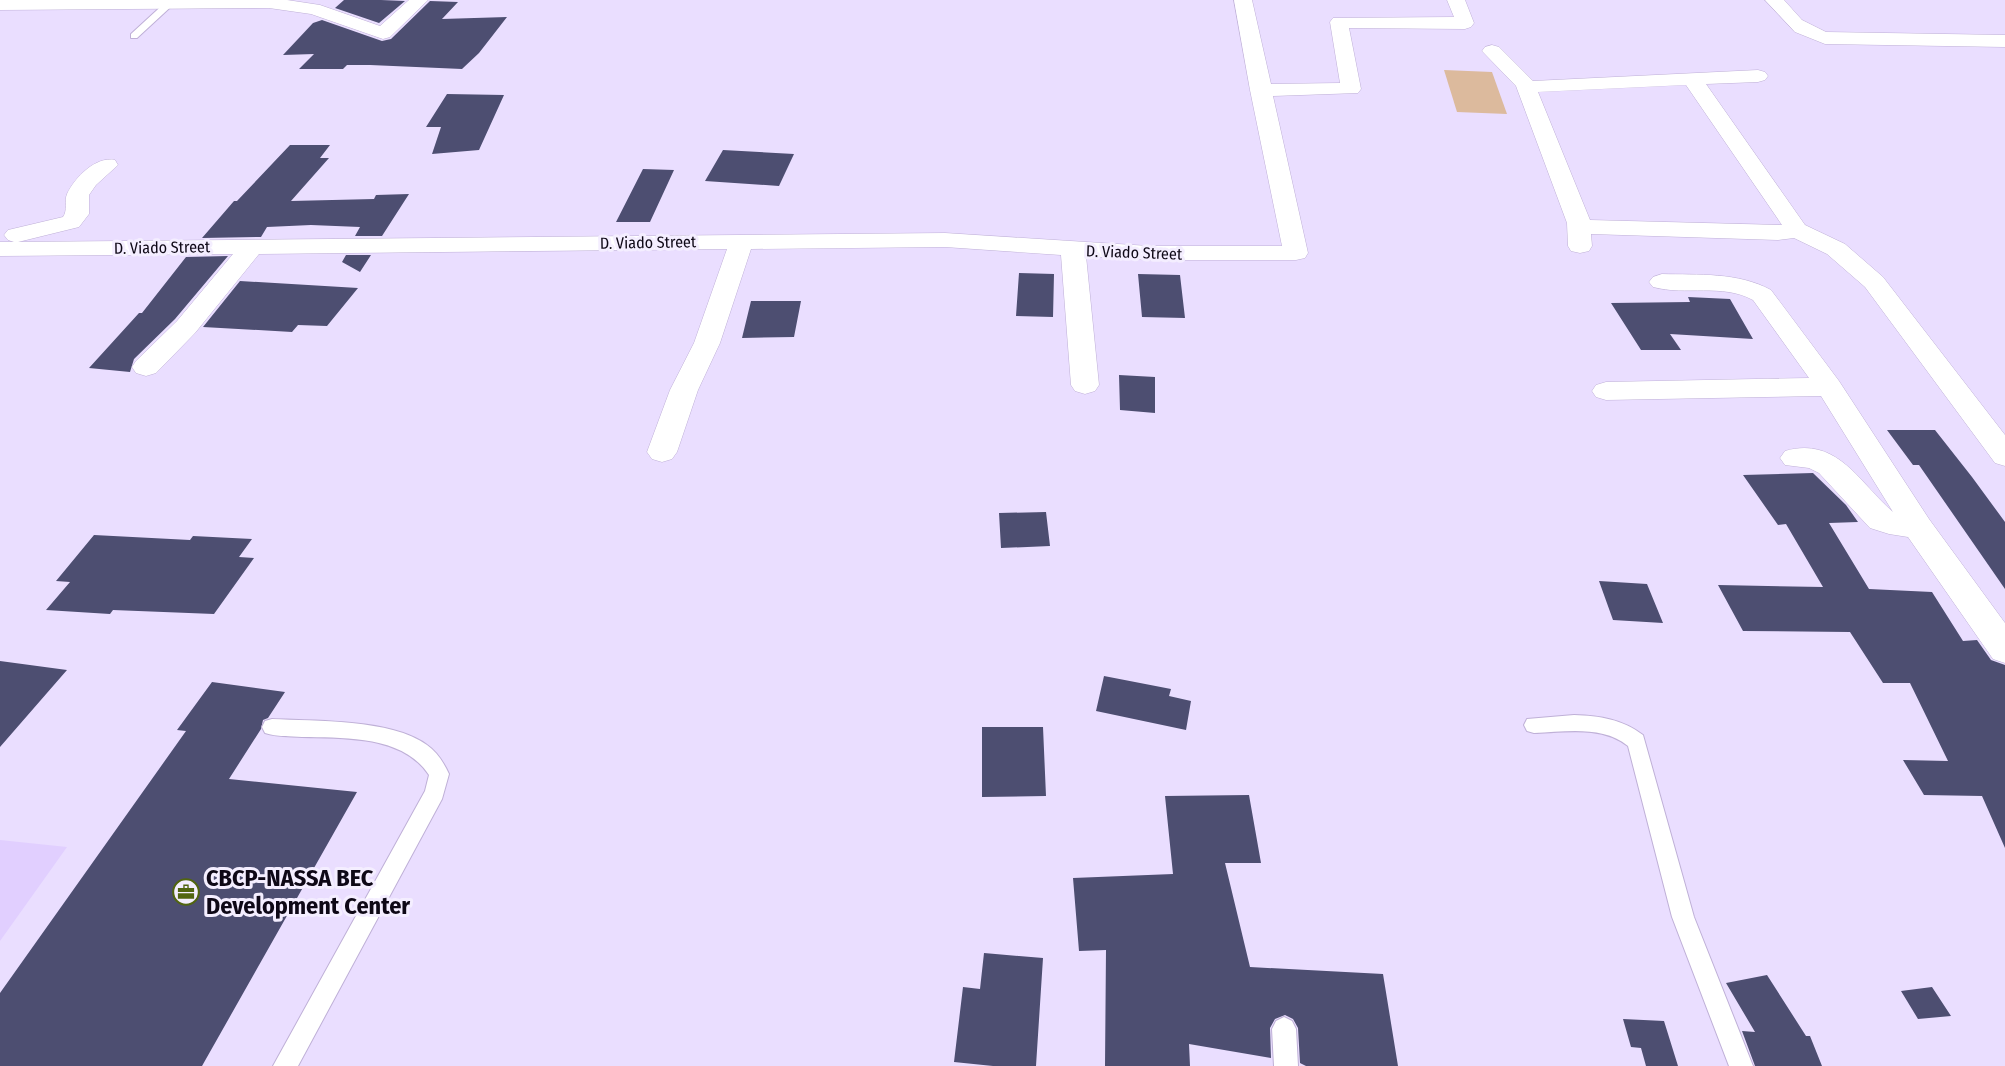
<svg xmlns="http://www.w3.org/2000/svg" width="2005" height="1066" font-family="'Fira Sans Condensed',sans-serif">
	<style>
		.built { fill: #e1cfff }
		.green { fill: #dcba9d }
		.building { fill: #4d4e71 }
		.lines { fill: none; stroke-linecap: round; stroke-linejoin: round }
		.service-casing { stroke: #bfb0d7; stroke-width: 2 }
		.minor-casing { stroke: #bfb0d7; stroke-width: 1 }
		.service { fill: #fff; fill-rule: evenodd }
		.minor { fill: #fff; fill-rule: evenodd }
		.labels { text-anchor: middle; stroke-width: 6; stroke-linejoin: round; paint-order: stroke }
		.far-street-label { font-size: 16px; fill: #0e0816; stroke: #f4eeff }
		.near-poi-label { font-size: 24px; font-weight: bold; fill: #0e0816; stroke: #f4eeff; text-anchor: start }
	</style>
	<rect width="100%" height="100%" fill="#eadeff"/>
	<path class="built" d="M0,840L67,847L0,941Z"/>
	<path class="green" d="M1444,70L1492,72L1507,114L1457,112Z"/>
	<path class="building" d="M344,0H381L405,1L379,23L335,8Z
		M430,1L458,2L442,19L507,17L479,53L462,69L370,65H347L343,69H299L314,54L283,55L313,23L322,20L382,41L391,39Z
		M447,94L504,95L479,150L432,154L441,127H426Z
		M290,145H330L320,158H329L291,201L374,199L376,195L409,194L382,236H355L360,227L311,225L267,227L261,237L202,238L234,201H237Z
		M723,150L794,154L779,186L705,181Z
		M643,169L674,170L650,222H616Z
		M346,255H371L360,272L342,262Z
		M228,256L175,319L134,359L130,372L89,368L139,313H142L186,257Z
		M1019,273L1054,274L1053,317L1016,316Z
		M1138,274L1180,275L1185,318L1142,317Z
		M240,281L358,288L327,326L298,325L292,332L203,327Z
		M1688,297L1730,299L1753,339L1670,334L1681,350H1641L1611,303L1690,302Z
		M751,301H801L794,337L742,338Z
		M1119,375L1155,377V413L1120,410Z
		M1887,430H1935L1972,477L2005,522V589L1919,465H1913Z
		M1813,473L1846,505L1858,522L1829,523L1869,589L1932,592L1963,641L1977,640L1991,660L2005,665V848L1982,796L1924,795L1903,760L1948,761L1910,683H1883L1850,632L1743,631L1718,585L1823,587L1786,524L1778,525L1743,475Z
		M1046,512L1050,546L1001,548L999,513Z
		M94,535L190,540L193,536L252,539L239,557L254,558L214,614L113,610L110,614L46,610L70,582L56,581Z
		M1599,581L1647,584L1663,623L1613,620Z
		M0,661L67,670L0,747Z
		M1104,676L1171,689L1169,696L1191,701L1186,730L1096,711Z
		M212,682L285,692L268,718L263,720L261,729L229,779L357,792L202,1066H0V993L186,731L177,730Z
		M982,727H1043L1046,796L982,797Z
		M1249,795L1261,863H1225L1250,967L1383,974L1398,1066H1306L1300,1063L1298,1028L1293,1019L1285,1015L1275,1019L1270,1028L1271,1058L1189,1044L1190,1066H1105L1106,950L1079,951L1073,878L1173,874L1165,796Z
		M984,953L1043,958L1036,1066H993L954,1062L963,987L980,989Z
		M1767,975L1806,1036H1810L1822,1066H1755L1742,1031L1755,1032L1726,983Z
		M1932,987L1951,1016L1918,1019L1901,991Z
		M1623,1019L1664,1021L1678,1066H1646L1641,1048L1631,1047Z"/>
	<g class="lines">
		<g class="service-casing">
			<path id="service" d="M168,0L176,2L137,38H131V34Z
				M1574,715C1600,716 1622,719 1643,735L1694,917L1753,1066H1729L1672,917L1628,746C1602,725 1565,732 1534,733L1527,731L1524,725L1527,719Z
				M272,719C314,721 392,719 427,745C437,752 444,763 449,774L442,799L298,1066H273L425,791L429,775C403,735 344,738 302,737C290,736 277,737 265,733L262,727L265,721Z
				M1284,1017L1292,1021L1296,1029L1298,1066H1274L1272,1029L1276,1021Z"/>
		</g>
		<g class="minor-casing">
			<path id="minor" d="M0,0H287L320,5L380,26L409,0H428L390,37L383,39L311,14L269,8L0,10Z
				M1234,0H1252L1271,84L1340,83L1330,22L1333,18L1454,17L1447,0H1465L1474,23L1471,27L1465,29L1349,28L1361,89L1358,93L1273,96L1308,253L1305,258L1296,260H1149L1086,256L1099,385L1095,391L1085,394L1075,391L1071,385L1061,255L945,247L751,249L720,343L698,390L677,452L672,459L662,462L652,459L647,452L670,390L694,343L727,249L259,254L195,333L156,373L146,376L136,373L132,367L136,361L177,321L233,254L0,256V242H14L8,240L4,235L8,230L63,217C68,210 64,201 67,194C75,177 96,156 115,160L118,165L96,185L89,195V214L79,227L18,242L945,233L1149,246H1282L1250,90Z
				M1765,0H1784L1802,20L1826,32L2005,35V47L1825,44L1795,32Z
				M1492,45L1499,47L1533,81L1758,70L1765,72L1768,76L1765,80L1758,82L1706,84L1805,225L1845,244L1883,277L2005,435V466L1995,463L1865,287L1827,254L1794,238L1778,240L1591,234L1592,246L1589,251L1580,253L1571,251L1568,246L1567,223L1516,86L1482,51L1485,47ZM1686,85L1782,225L1590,220L1538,92Z
				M1662,274C1698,275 1738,272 1771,290L1839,381L1929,519L2005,623V663L1993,659L1908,537L1889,534L1870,528L1819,473L1809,468L1785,465L1780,458L1785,451C1838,436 1859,483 1893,512L1821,396L1606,400L1596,397L1592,391L1596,385L1606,382L1809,378L1753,300C1722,283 1686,296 1653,287L1649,282L1653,277Z"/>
		</g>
		<use href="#service" class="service"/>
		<use href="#minor" class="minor"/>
	</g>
	<defs>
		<g id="office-ring" transform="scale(1.35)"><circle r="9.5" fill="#f4eeff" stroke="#516510" stroke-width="1.5"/><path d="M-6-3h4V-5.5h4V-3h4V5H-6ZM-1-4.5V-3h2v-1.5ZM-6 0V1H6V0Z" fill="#516510"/></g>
	</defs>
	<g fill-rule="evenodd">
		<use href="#office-ring" x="186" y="892"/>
	</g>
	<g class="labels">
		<g class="far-street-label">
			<text transform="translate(648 242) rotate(-1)" y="6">D. Viado Street</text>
			<text transform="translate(162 247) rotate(-1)" y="6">D. Viado Street</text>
			<text transform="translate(1134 252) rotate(2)" y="6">D. Viado Street</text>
		</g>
		<g class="near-poi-label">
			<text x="206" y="886">CBCP-NASSA BEC<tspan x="206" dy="28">Development Center</tspan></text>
		</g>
	</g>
</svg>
